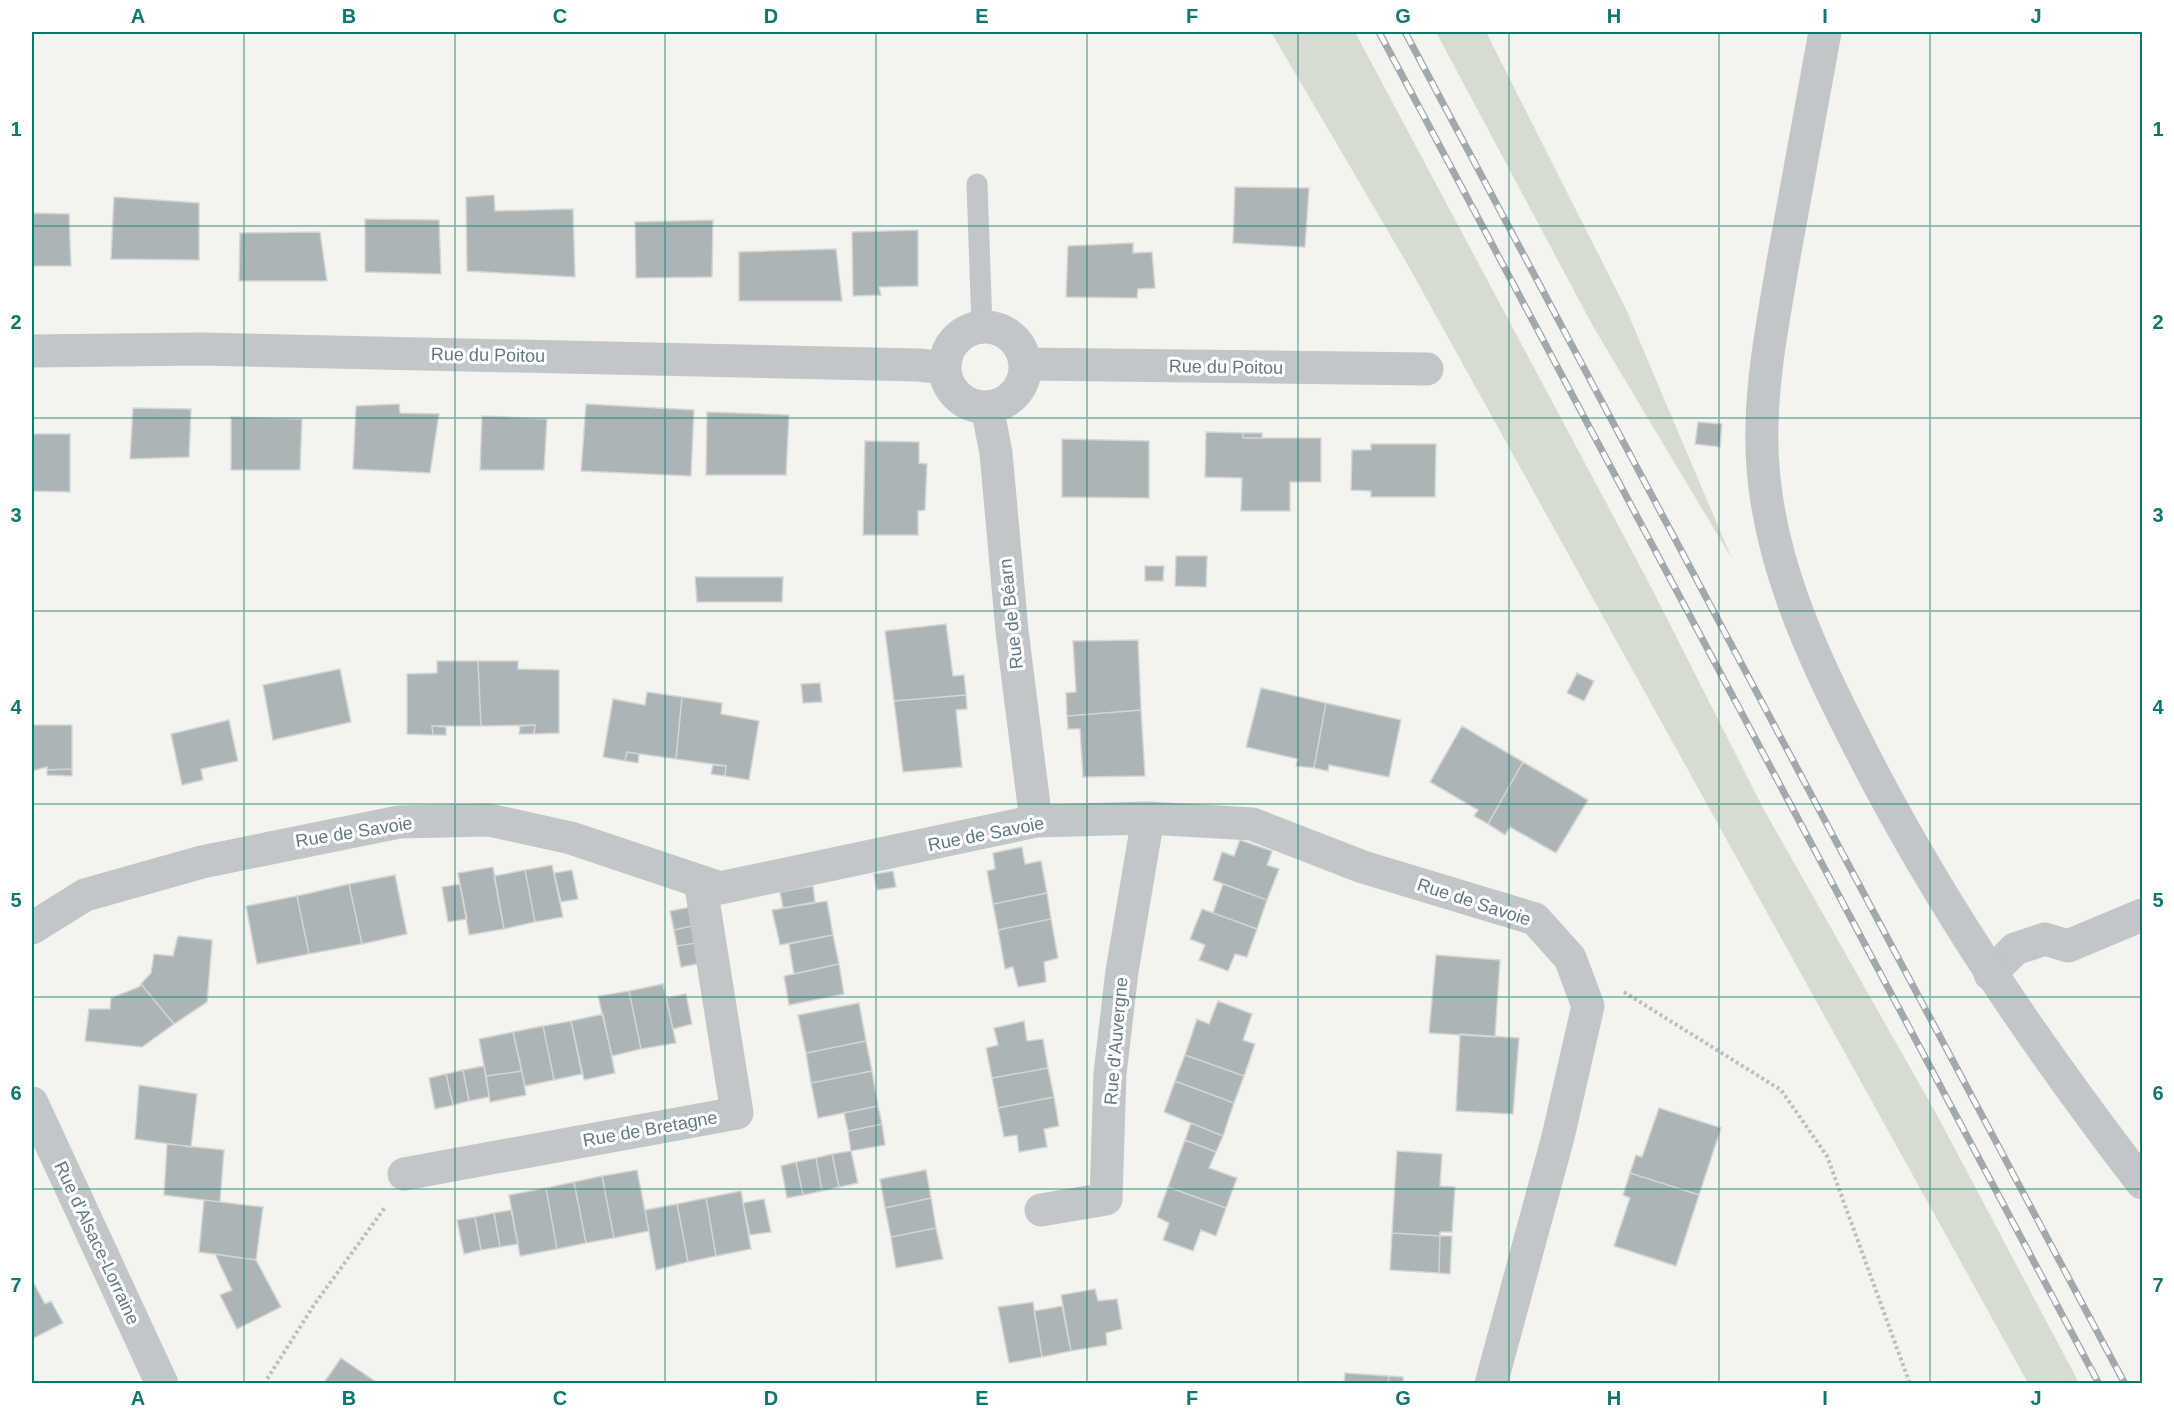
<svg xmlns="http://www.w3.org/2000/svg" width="2174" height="1415" font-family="Helvetica,sans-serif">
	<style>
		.green { fill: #d6dcd0 }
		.building { fill: #abb5b8; stroke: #d5d5d2; stroke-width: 1.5 }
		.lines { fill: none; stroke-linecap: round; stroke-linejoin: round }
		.path { stroke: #bcbfc1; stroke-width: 4; stroke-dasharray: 3 3; stroke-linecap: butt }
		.service { stroke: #c1c6c8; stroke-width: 21 }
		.minor { stroke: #c1c6c8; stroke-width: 33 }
		.tertiary { stroke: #c1c6c8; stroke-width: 33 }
		.rail-casing { stroke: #a1a9ad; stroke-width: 7 }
		.rail { stroke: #fff; stroke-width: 4.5; stroke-dasharray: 14; stroke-linecap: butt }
		.grid { fill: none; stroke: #0f766e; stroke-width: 1.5; stroke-opacity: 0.55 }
		.labels { text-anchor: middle; stroke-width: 6; stroke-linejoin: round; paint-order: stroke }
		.street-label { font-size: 18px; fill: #607883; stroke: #fff }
		.neatline { fill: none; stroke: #0f766e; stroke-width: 2 }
		.grid-label { font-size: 20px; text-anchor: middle; font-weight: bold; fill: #0f766e }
	</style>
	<rect width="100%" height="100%" fill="#f4f4ef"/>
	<path class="green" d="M1271,32H1355L1649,583L1763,808L1937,1115L2079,1383H2028L1409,267Z
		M1436,32H1486L1626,309L1732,559L1594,328Z"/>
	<path class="building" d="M1235,187L1309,188L1305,247L1233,243Z
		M494,195L495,211L573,209L575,277L467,271L466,197Z
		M114,197L199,203V260L111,259Z
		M32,213L69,214L71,266H32Z
		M365,219L439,220L441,274L365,272Z
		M713,220L712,277L636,278L635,222Z
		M918,230V286L879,287L881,295L853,296L852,232Z
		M320,232L327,281H239L240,233Z
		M1133,243V253L1152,252L1155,288L1138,289L1137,298L1066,297L1068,246Z
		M836,249L842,301H739V252Z
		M399,404L400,413L439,414L430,473L353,469L356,406Z
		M586,404L694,410L691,476L581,471Z
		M133,408L191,409L189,457L130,459Z
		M707,412L789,415L786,475H706Z
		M482,416L547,419L544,470H480Z
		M231,417L302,419L300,470H231Z
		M1698,422L1722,424L1720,447L1695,444Z
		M1206,432L1243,433V438H1321V482H1290V511H1241L1242,478L1205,477Z
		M1243,433H1262V438H1243Z
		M32,434H70V492L32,491Z
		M1062,439L1149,441V498L1062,497Z
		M865,441L919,442V463L927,464L925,510L918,511V535H863Z
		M1371,444H1436L1435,497H1371V491L1351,490L1352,450H1371Z
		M1176,556H1207L1206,587L1175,586Z
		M1145,566H1164L1163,581H1145Z
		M695,577H783L782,602H697Z
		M946,624L953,676L964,675L966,695L894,701L885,631Z
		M1138,640L1141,710L1067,716L1066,693L1076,692L1073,641Z
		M437,661H478L481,726H432L433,735L407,734V674L437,673Z
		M478,661H518V669L559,670V733L534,734L535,725L481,726Z
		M340,669L351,722L273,740L263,685Z
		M1577,673L1594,681L1584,701L1567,693Z
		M820,683L822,702L803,703L801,684Z
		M1261,688L1326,703L1314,768L1296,766L1298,759L1246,747Z
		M647,692L682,697L676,759L627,752L625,761L603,757L613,699L645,705Z
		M966,695L967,709L956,710L962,767L903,772L894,701Z
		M682,697L722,703L721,714L759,721L749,780L725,776L726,766L676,759Z
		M1326,703L1401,720L1389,777L1329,765L1328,771L1314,768Z
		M1141,710L1145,776L1083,777L1080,729H1068L1067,716Z
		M229,720L238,761L201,769L203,780L182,785L171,734Z
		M32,725H72V769L47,770V767L32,771Z
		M535,725L534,734H519L520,726Z
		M432,726L446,727V735H433Z
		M1462,726L1523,762L1488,824L1474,816L1478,810L1430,782Z
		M627,752L639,754L638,763L625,761Z
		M1523,762L1588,800L1556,853L1510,827L1505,835L1488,824Z
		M713,765L726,766L725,776L711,774Z
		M72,769V776L47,775V770Z
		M1240,840L1272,851L1267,865L1279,869L1267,900L1213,880L1222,852L1234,856Z
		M1022,847L1025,864L1041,861L1047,893L993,904L987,871L995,869L993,853Z
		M552,865L563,917L535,922L525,870Z
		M493,867L504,929L469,935L458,873Z
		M525,870L535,922L504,929L494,876Z
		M572,870L578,899L561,902L554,873Z
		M893,871L896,887L877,890L874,874Z
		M395,875L407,934L362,944L349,884Z
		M349,884L362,944L309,954L297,896Z
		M460,884L467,919L448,922L442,887Z
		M1223,884L1267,900L1257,929L1213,913Z
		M813,886L815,902L783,908L780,892Z
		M1047,893L1051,919L998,930L993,904Z
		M297,896L309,954L257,964L246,906Z
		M827,901L833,935L780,945L772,910Z
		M701,905L705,923L674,930L670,911Z
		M1202,909L1257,929L1247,957L1235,954L1228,971L1199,960L1205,945L1190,939Z
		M1051,919L1058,958L1044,962L1046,982L1018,987L1013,967L1005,969L998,930Z
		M705,923L709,941L677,946L674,930Z
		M833,935L839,964L794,974L789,944Z
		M178,936L212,940V943L207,1002L174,1024L141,984L151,973L154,954L173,956Z
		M709,941L713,961L681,967L677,946Z
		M1436,955L1500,960L1495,1037L1429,1033Z
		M839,964L844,994L789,1005L784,976Z
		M141,984L174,1024L142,1047L85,1041L89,1009H110L111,998L139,987Z
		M663,984L676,1043L641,1049L629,991Z
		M629,991L641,1049L612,1056L598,996Z
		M686,994L692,1024L673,1029L666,998Z
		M1218,1001L1252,1014L1243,1040L1255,1044L1244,1076L1185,1055L1197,1019L1209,1024Z
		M859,1003L866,1041L806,1053L798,1015Z
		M603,1014L615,1073L584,1080L571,1021Z
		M571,1021L582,1074L554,1080L543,1026Z
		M1024,1021L1027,1041L1043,1039L1048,1068L992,1078L986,1048L998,1045L994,1028Z
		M543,1026L554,1080L525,1086L513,1032Z
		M513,1032L522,1071L486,1076L479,1039Z
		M1460,1034L1519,1038L1513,1114L1456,1111Z
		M866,1041L872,1071L811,1083L806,1053Z
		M1185,1055L1244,1076L1234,1103L1175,1081Z
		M484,1066L489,1097L469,1101L463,1070Z
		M1048,1068L1054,1097L998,1108L992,1078Z
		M463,1070L469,1101L453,1105L446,1074Z
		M522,1071L526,1095L490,1102L486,1076Z
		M872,1071L878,1106L818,1118L811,1083Z
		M446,1074L453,1105L435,1109L429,1078Z
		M1175,1081L1234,1103L1223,1136L1164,1112Z
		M139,1085L197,1094L191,1147L135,1139Z
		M1054,1097L1059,1126L1044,1129L1047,1147L1019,1152L1017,1135L1004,1137L998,1108Z
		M878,1106L882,1124L848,1131L844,1113Z
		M1659,1108L1721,1128L1699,1195L1630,1173L1636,1155L1642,1157Z
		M1191,1123L1223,1136L1216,1152L1185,1140Z
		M882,1124L885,1145L851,1151L848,1131Z
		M1185,1140L1216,1152L1209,1168L1237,1178L1226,1208L1168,1187Z
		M167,1144L224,1150L220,1202L164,1195Z
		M851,1151L858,1183L839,1187L832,1154Z
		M1397,1151L1442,1154L1440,1186L1455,1187L1452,1232H1440V1236L1392,1233Z
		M832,1154L839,1187L822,1191L816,1158Z
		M816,1158L822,1191L803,1195L796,1162Z
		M796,1162L803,1195L787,1198L781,1166Z
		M637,1170L649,1231L614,1238L602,1176Z
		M926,1170L931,1198L885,1208L880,1179Z
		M1630,1173L1699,1195L1676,1266L1614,1246L1630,1198L1623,1195Z
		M602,1176L614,1238L586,1243L574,1182Z
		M574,1182L586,1243L557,1249L546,1188Z
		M1168,1187L1226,1208L1216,1236L1201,1230L1193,1251L1163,1240L1169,1223L1157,1217Z
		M546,1188L557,1249L520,1256L509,1195Z
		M741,1191L751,1249L716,1256L706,1198Z
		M706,1198L716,1256L688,1262L677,1204Z
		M931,1198L936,1228L891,1237L885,1208Z
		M764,1199L771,1232L750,1235L743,1203Z
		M204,1200L263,1207L256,1260L199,1252Z
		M677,1204L688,1262L656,1270L645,1210Z
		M511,1210L518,1244L500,1247L494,1213Z
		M494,1213L500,1247L481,1250L475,1217Z
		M475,1217L481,1250L464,1254L457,1220Z
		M936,1228L943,1259L896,1268L891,1237Z
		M1392,1233L1440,1236L1439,1273L1390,1270Z
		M1440,1236H1452L1450,1274L1439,1273Z
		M215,1254L256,1260L281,1307L237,1329L220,1295L232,1290Z
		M32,1280L45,1304L51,1301L63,1323L32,1339Z
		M1095,1289L1098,1301L1117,1299L1122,1329L1106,1333L1107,1345L1071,1351L1061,1295Z
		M1033,1302L1042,1357L1009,1363L998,1307Z
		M1062,1306L1071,1351L1042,1357L1034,1311Z
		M341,1358L379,1384H323Z
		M1345,1373L1389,1376L1388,1384H1344Z
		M1389,1376L1403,1377V1384H1388Z"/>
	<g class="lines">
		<path class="path" d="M1624,992L1781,1090L1827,1156L1910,1384
			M264,1384L314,1305L386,1206"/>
		<path class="service" d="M977,184L982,327"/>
		<path class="minor" d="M945 367a40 40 0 1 1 80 0a40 40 0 1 1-80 0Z
			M32,351L201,349L919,365L945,368
			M1026,364L1427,369
			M987,407L996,453L1012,631L1036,821
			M32,928L85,895L202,862L399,822L489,820L571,838L720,888L1036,821L1148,818L1252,824L1363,867L1535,919L1570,958L1588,1006L1558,1137L1491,1384
			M1990,974L2015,949L2045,939L2068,946L2142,915
			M32,1103L162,1384
			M404,1174L737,1113L700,881
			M1041,1210L1106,1199L1110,1074L1122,971L1148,818"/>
		<path class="tertiary" d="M1825,32C1811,108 1797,185 1783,262C1774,316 1763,371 1762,425C1758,546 1812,655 1866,760C1944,911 2039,1049 2142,1183"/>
		<g class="rail-casing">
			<path id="rail" d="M1379,32L2099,1384
				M1405,32L2125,1384"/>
		</g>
		<use href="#rail" class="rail"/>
	</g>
	<path class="grid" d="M244,32V1384M455,32V1384M665,32V1384M876,32V1384M1087,32V1384M1298,32V1384M1509,32V1384M1719,32V1384M1930,32V1384M32,226H2142M32,418H2142M32,611H2142M32,804H2142M32,997H2142M32,1189H2142"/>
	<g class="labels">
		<g class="street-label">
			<text transform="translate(488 355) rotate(1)" y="6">Rue du Poitou</text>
			<text transform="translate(1226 367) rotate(1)" y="6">Rue du Poitou</text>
			<text transform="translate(1011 614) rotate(-96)" y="6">Rue de Béarn</text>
			<text transform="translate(354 832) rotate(-9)" y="6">Rue de Savoie</text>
			<text transform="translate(986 834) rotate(-11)" y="6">Rue de Savoie</text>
			<text transform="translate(1474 902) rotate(18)" y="6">Rue de Savoie</text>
			<text transform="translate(1116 1041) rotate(-85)" y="6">Rue d'Auvergne</text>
			<text transform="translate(650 1129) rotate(-10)" y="6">Rue de Bretagne</text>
			<text transform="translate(97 1243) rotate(65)" y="6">Rue d'Alsace-Lorraine</text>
		</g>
	</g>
	<rect width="2174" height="1415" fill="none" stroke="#ffffff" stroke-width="66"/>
	<rect x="33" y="33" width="2108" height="1349" class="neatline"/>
	<g class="grid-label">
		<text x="138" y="23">A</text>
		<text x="349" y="23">B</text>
		<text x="560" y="23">C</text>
		<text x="771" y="23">D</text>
		<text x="982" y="23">E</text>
		<text x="1192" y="23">F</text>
		<text x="1403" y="23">G</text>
		<text x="1614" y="23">H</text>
		<text x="1825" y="23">I</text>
		<text x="2036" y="23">J</text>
		<text x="16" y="136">1</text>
		<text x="2158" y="136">1</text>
		<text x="16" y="329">2</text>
		<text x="2158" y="329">2</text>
		<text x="16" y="522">3</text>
		<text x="2158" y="522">3</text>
		<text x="16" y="714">4</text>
		<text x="2158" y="714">4</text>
		<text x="16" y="907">5</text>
		<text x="2158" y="907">5</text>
		<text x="16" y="1100">6</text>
		<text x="2158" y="1100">6</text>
		<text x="16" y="1292">7</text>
		<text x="2158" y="1292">7</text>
		<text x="138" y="1405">A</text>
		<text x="349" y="1405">B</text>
		<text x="560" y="1405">C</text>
		<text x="771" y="1405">D</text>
		<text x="982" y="1405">E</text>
		<text x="1192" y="1405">F</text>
		<text x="1403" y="1405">G</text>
		<text x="1614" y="1405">H</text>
		<text x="1825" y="1405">I</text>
		<text x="2036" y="1405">J</text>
	</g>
</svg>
